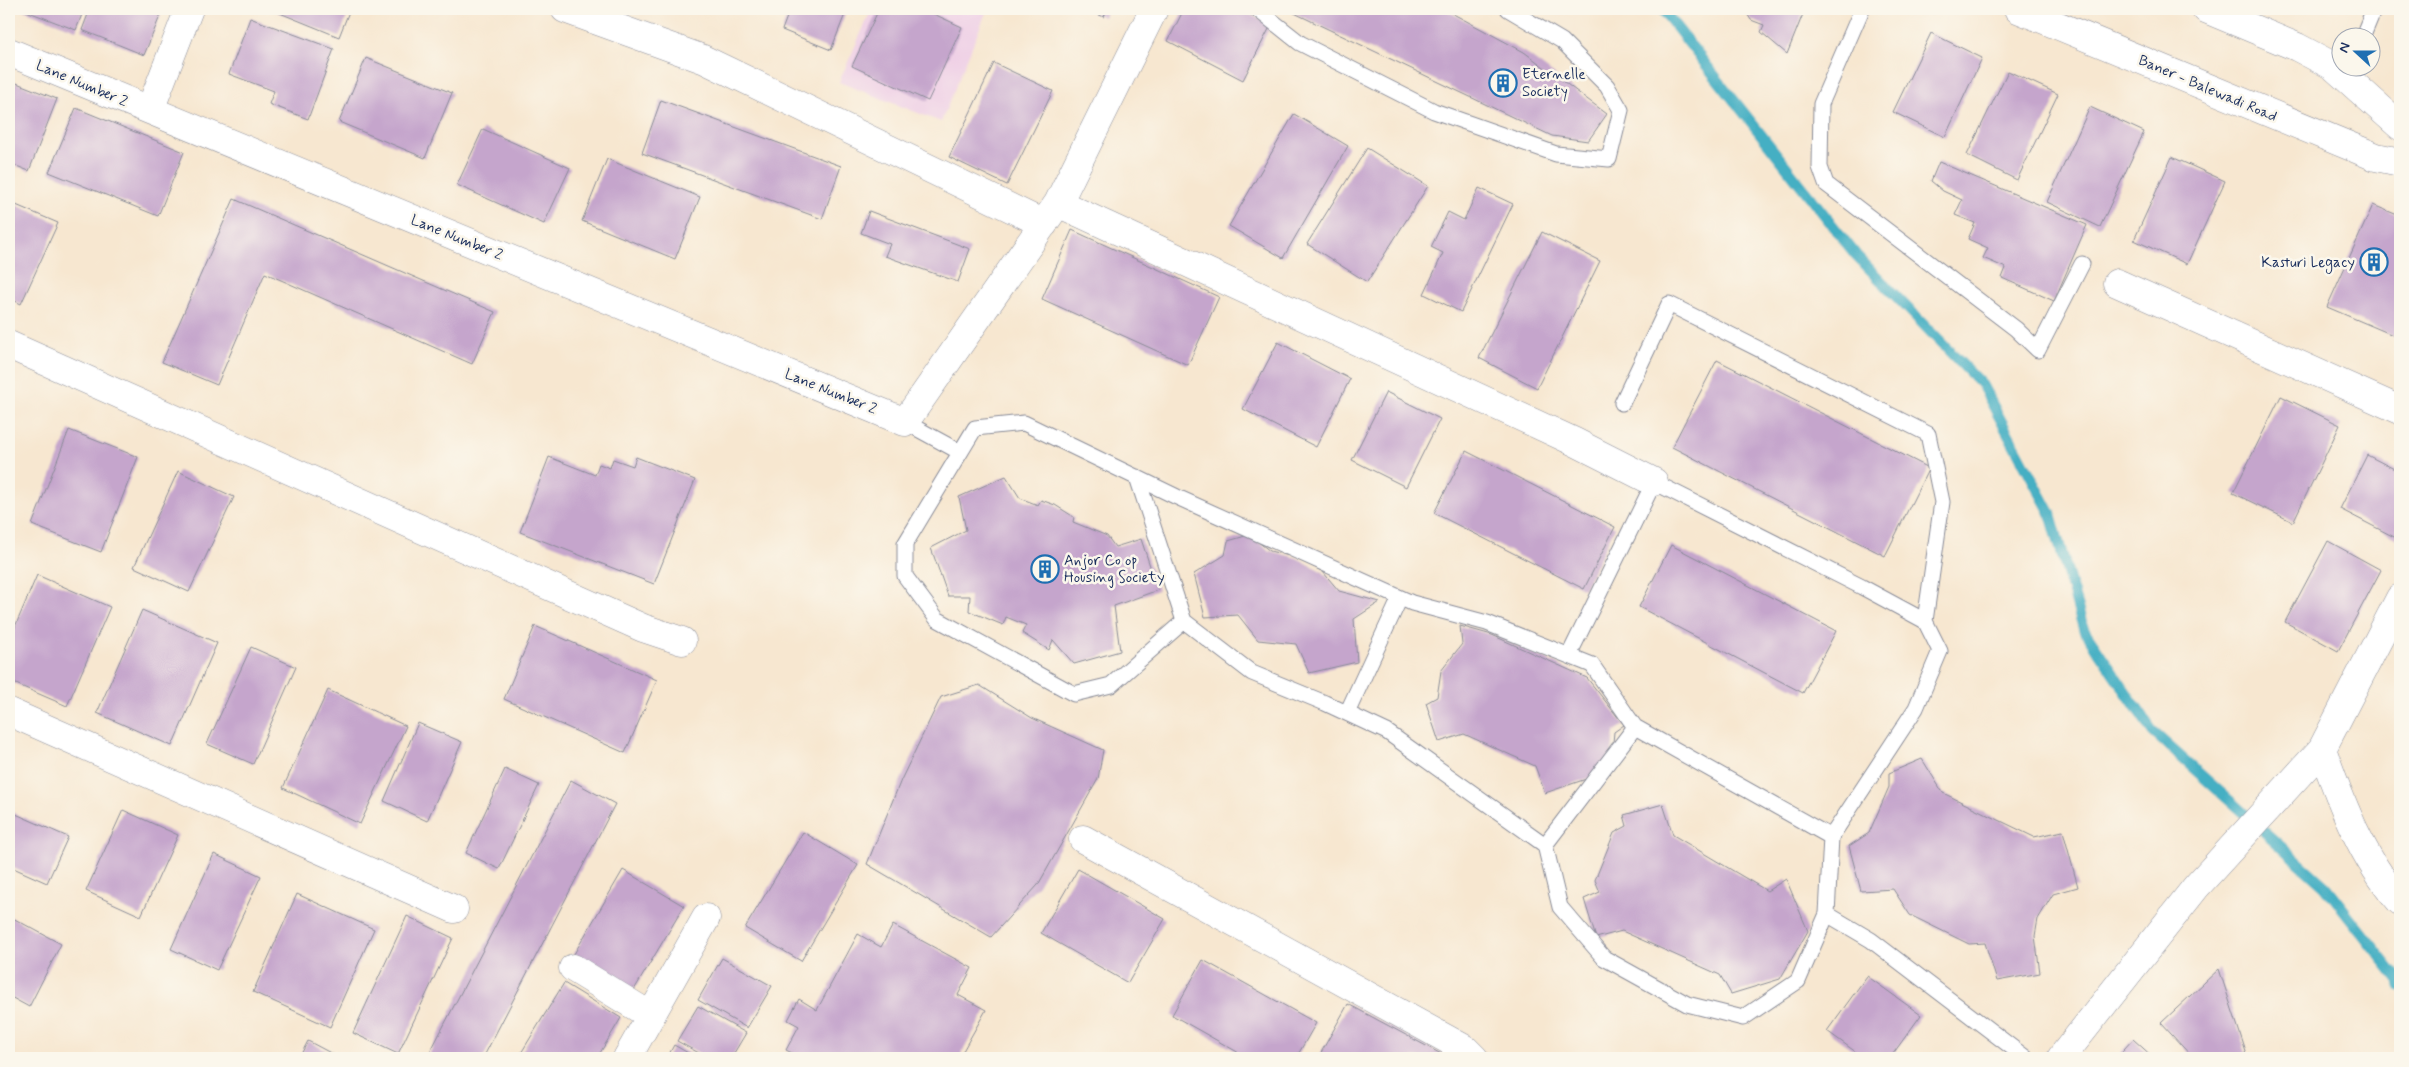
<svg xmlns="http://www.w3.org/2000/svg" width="2409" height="1067" font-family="Mynerve,sans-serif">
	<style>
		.built { fill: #efd0e6 }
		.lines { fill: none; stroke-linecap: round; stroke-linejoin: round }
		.stream { stroke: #45afc3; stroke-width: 11 }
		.building { fill: #c5a5cc }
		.service-casing { stroke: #898b97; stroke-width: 17 }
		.minor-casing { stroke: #898b97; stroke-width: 29 }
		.tertiary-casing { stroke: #898b97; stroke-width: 29 }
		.service { stroke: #fff; stroke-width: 15 }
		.minor { stroke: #fff; stroke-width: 28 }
		.tertiary { stroke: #fff; stroke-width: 28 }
		.labels { text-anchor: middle; stroke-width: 5; stroke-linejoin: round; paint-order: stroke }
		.poi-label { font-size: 15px; fill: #1b2f5e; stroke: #fbf7ec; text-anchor: start }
		.street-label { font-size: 15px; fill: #1b2f5e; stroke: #fbf7ec }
	</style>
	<rect width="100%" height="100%" fill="#fbf7ec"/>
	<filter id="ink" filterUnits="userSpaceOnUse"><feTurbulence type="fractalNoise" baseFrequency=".02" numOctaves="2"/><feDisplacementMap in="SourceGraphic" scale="10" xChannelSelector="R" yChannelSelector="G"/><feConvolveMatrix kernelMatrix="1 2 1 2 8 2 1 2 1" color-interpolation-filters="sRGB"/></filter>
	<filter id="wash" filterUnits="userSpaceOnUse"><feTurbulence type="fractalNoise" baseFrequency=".0096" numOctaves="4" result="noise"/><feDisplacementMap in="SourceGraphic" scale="20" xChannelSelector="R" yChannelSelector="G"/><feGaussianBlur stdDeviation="1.12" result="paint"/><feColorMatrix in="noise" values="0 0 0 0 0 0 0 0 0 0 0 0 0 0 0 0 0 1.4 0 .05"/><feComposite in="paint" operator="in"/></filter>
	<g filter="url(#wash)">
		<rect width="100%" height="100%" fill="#f7e7d0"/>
		<path class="built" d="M872,9L987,10L941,122L839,82Z"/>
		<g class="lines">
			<path class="stream" d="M1662,9L1856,255L1982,385L2050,512L2084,630L2153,732L2325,886L2399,980L2400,986"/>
		</g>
		<g id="blocks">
			<path class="building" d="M21,9H84L76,30Z
				M90,9H163L144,55L82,30Z
				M270,9H350L339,37Z
				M790,9H847L831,50L782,30Z
				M879,9H923L962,27L928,101L852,66Z
				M1085,9H1107L1104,17Z
				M1184,9H1239L1271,25L1243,80L1168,41Z
				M1286,9H1444L1524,52L1607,114L1588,141L1552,136Z
				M1744,9H1805L1787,54L1761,32L1764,25L1751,20Z
				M250,18L334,49L308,119L269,104L274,91L229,74Z
				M1931,33L1982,58L1945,137L1893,112Z
				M366,58L452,93L425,158L339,122Z
				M994,63L1053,91L1007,185L949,157Z
				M2008,71L2058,94L2017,180L1967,155Z
				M9,80L57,99L29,171L9,163Z
				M661,100L841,166L822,219L642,153Z
				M2090,107L2144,132L2100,227L2047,202Z
				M76,108L184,152L158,216L49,172Z
				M1294,114L1348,146L1283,258L1229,226Z
				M483,129L570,168L544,224L457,185Z
				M1367,148L1428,186L1367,282L1307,244Z
				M2172,157L2225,181L2187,264L2134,240Z
				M607,159L700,197L675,259L582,221Z
				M1939,162L2087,225L2054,301L2002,278L2006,268L1983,258L1988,248L1968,239L1975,223L1955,215L1962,200L1943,191L1931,181Z
				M1479,188L1513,204L1461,312L1424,294L1443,253L1431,247L1448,212L1464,220Z
				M234,199L495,312L472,364L265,273L217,385L162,362Z
				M9,202L58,223L21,304L9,298Z
				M2373,205L2400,216V338L2327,307Z
				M869,211L970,249L958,282L885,256L890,244L861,233Z
				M1072,230L1219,297L1188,365L1042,299Z
				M1542,232L1600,261L1537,388L1479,358Z
				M1278,342L1350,379L1316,447L1243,409Z
				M1717,360L1929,468L1885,556L1672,447Z
				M1386,392L1440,419L1406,487L1352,460Z
				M2281,396L2340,425L2293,522L2233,493Z
				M69,430L138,457L101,552L32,525Z
				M1466,451L1615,527L1584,589L1434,513Z
				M2367,455L2400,472V540L2340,509Z
				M549,457L595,475L599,464L610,468L613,459L633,466L636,457L695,480L654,584L520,532Z
				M178,471L234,497L189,592L134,567Z
				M1006,476L1020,498L1038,505L1041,500L1055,505L1074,517L1073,522L1107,536L1115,547L1141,539L1158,590L1114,606L1120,651L1074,664L1053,640L1049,650L1022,633L1026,625L1006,617L1003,625L969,611L970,596H948L931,548L966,530L959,497Z
				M1249,535L1270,551L1297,558L1323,572L1339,591L1380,602L1354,619L1357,662L1309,673L1296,644L1258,640L1238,615L1205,617L1194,574L1225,555L1228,541Z
				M2328,541L2381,570L2338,651L2285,622Z
				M1671,545L1836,631L1803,693L1639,607Z
				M37,575L110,607L67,706L9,681V641Z
				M142,610L217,643L172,746L97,713Z
				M535,626L657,680L625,753L504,699Z
				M1460,626L1492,635L1587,678L1624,725L1614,732L1612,753L1595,776L1545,793L1535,766L1464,734L1439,742L1426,703L1437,697L1441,671L1462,644Z
				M251,647L296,667L253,764L207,744Z
				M979,685L1032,718L1103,750L1098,779L1038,885L991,937L867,864L901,780L941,697Z
				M328,690L406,726L360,824L283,788Z
				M418,723L462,742L427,821L384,801Z
				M1922,759L1943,793L2034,837L2063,831L2078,887L2053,894L2038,919L2035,936L2040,973L1997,981L1985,943L1969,944L1910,915L1893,889L1861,891L1849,846L1869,833L1889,787V773Z
				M505,769L539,785L499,869L466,853Z
				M571,780L615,804L483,1058H427Z
				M1663,804L1673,835L1767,891L1786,879L1808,931L1780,979L1731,994L1720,975L1622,931L1596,938L1584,899L1600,892L1595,880L1614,833L1627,826L1624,815Z
				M123,810L178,835L141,916L86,891Z
				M9,811L68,837L47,883L9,866Z
				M803,832L858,865L801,961L745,928Z
				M214,854L261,876L217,970L171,949Z
				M1078,869L1165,919L1128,983L1041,933Z
				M623,870L684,906L634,990L574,954Z
				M297,894L374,929L330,1027L253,992Z
				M9,916L61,944L29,1007L9,996Z
				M407,916L453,938L398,1054L353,1033Z
				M893,925L972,968L958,995L986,1010L959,1058H802L786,1050L799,1026L788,1020L799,999L817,1010L858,934L881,947Z
				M722,958L772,986L747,1028L698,1000Z
				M1203,960L1316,1023L1296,1058H1248L1172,1015Z
				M2219,969L2246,1052L2240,1058H2193L2161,1023Z
				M1867,976L1921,1015L1890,1058H1864L1827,1031Z
				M564,983L621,1018L597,1058H518Z
				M1348,1004L1443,1055L1441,1058H1318Z
				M698,1006L746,1033L731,1058H708L677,1041Z
				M2133,1039L2154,1058H2116Z
				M308,1041L340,1058H299Z
				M674,1045L697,1058H667Z"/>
		</g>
	</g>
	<g filter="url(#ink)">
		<use href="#blocks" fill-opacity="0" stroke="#898b97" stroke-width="1"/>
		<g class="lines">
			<g class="service-casing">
				<path id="service" d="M1257,9L1300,43L1434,111L1556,154L1609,159L1621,110L1607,86L1562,41L1508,9
					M1862,9L1821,104L1820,167L1826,184L2016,329L2038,350L2082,264
					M2362,38L2374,9
					M1622,403L1669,304L1928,434L1942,502L1925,621
					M905,422L960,452
					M1137,477L1184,621
					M1569,655L1654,482L1862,587L1925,621L1940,651L1916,708L1831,837L1827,914L1798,981L1743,1018L1687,1004L1604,958L1560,907L1545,845L1387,732L1325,703L1252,673L1184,621L1111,685L1074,694L937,619L905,576V544L975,428L1024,423L1177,497L1412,603L1487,623L1592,665L1635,727L1831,837
					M1347,713L1400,598
					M1545,845L1635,727
					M1827,914L1871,940L2026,1058"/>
			</g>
			<g class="minor-casing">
				<path id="minor" d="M565,9L703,59L1044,224
					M9,52L905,422L1058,203L1154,9
					M150,110L189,9
					M1058,203L1575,442L1654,482
					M2117,283L2400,410
					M9,345L643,628L682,641
					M9,712L454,909
					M2322,749C2341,802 2362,859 2400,901
					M1083,839L1465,1049L1474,1058
					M573,968L651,1016
					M627,1058L706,918
					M2061,1058L2196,887L2322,749L2400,598"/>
			</g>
			<g class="tertiary-casing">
				<path id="tertiary" d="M2018,9L2376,157L2400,162
					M2206,9L2297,47L2333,66L2400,126"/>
			</g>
			<use href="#service" class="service"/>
			<use href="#minor" class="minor"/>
			<use href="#tertiary" class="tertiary"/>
		</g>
	</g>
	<defs>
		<g id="building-ring" transform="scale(1.4375)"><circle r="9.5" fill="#fbf7ec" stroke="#1f6fb2" stroke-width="1.5"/><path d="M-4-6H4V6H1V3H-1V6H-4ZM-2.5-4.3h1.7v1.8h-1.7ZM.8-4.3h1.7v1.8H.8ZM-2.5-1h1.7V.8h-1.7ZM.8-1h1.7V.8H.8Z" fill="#1f6fb2"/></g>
	</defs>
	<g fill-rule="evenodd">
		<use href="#building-ring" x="1503" y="83"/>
		<use href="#building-ring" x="2374" y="262"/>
		<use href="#building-ring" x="1045" y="569"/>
	</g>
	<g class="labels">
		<g class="poi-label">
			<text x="1522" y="79">Eternelle<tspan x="1522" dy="17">Society</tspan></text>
			<text x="2355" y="267" text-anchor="end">Kasturi Legacy</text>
			<text x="1064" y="565">Anjor Co op<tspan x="1064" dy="17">Housing Society</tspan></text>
		</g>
		<g class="street-label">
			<text transform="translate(82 83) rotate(23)" y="5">Lane Number 2</text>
			<text transform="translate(2208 88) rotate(23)" y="5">Baner - Balewadi Road</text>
			<text transform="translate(457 237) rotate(22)" y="5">Lane Number 2</text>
			<text transform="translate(831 391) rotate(22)" y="5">Lane Number 2</text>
		</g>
	</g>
	<rect width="2409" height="1067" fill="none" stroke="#fbf7ec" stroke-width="30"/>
	<g transform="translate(2356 52) rotate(291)"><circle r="24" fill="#fbf7ec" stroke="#a1a7b3"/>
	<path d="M0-4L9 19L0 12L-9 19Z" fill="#1f6fb2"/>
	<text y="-8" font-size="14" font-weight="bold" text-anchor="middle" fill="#1b2f5e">N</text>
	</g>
</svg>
